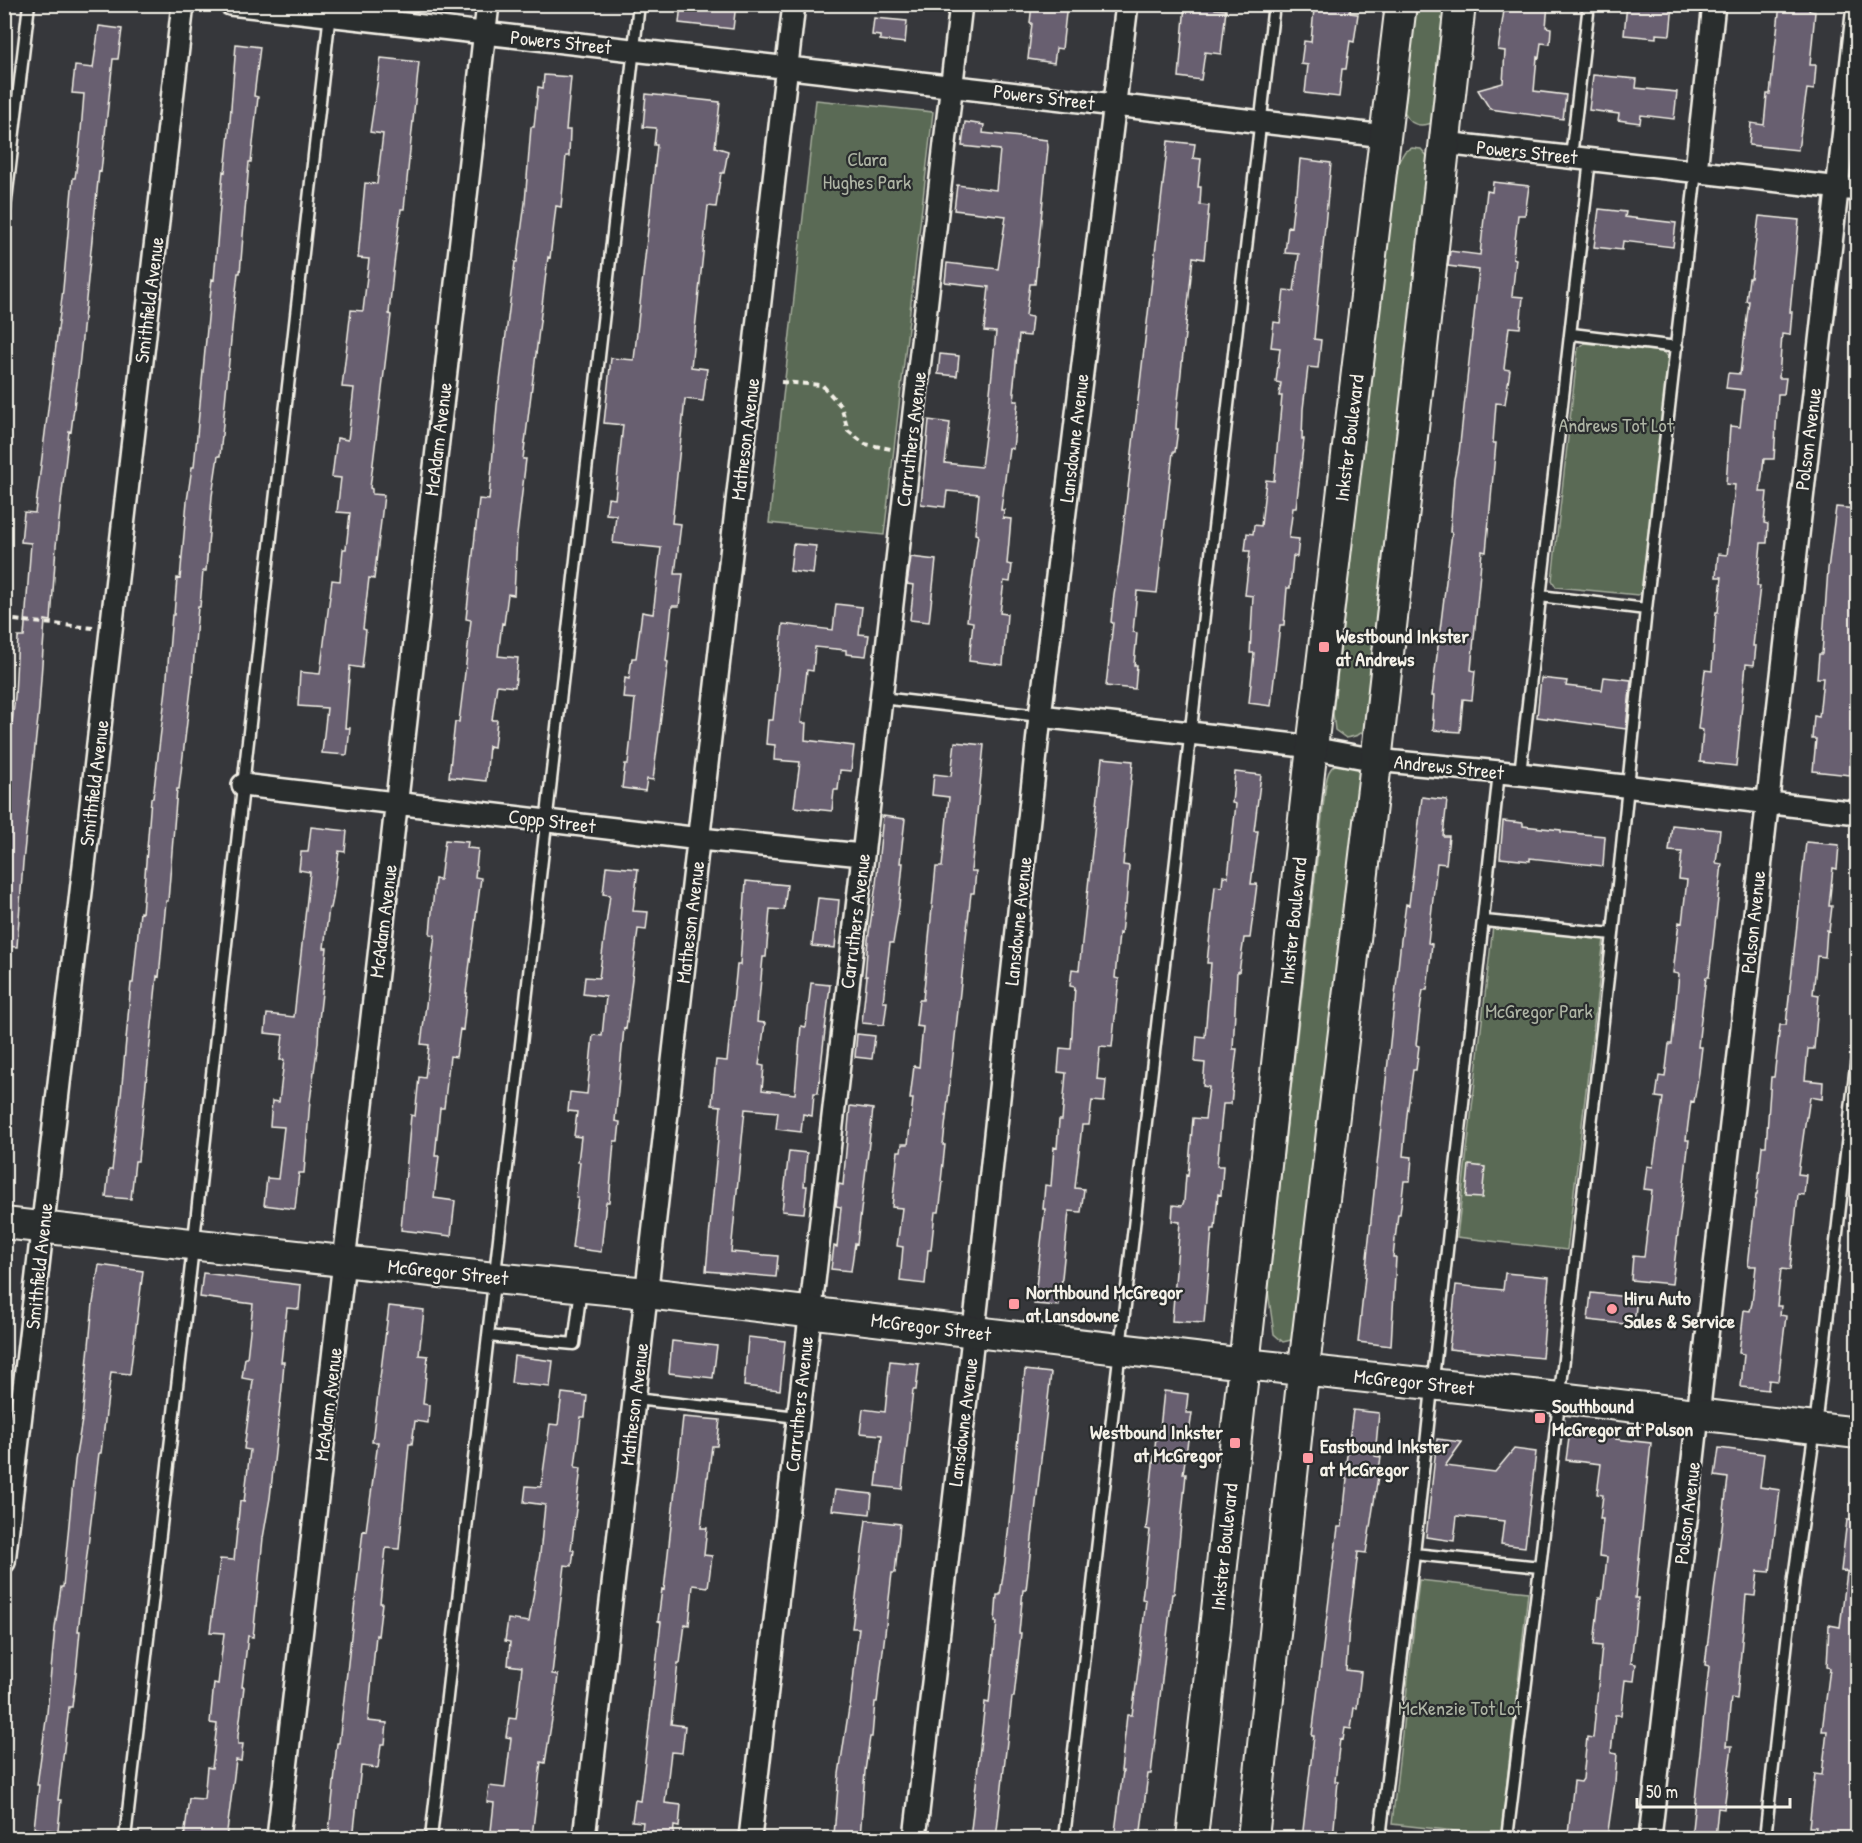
<svg xmlns="http://www.w3.org/2000/svg" width="1862" height="1843" font-family="'Patrick Hand',sans-serif">
	<style>
		.green { fill: #5a6b54; stroke: #a7ae9e; stroke-width: 1.5 }
		.building { fill: #685f70; stroke: #f4f1e8; stroke-width: 1.5 }
		.lines { fill: none; stroke-linecap: round; stroke-linejoin: round }
		.lane-casing { stroke: #f4f1e8; stroke-width: 15 }
		.street-casing { stroke: #f4f1e8; stroke-width: 26 }
		.secondary-casing { stroke: #f4f1e8; stroke-width: 34 }
		.path { stroke: #f4f1e8; stroke-width: 4; stroke-dasharray: 6 4.5; stroke-linecap: butt }
		.lane { stroke: #2a2d2e; stroke-width: 10 }
		.street { stroke: #2a2d2e; stroke-width: 21 }
		.secondary { stroke: #2a2d2e; stroke-width: 30 }
		.poi-dot { fill: #ff9aa2; stroke: #2a2d2e; stroke-width: 2 }
		.labels { text-anchor: middle; stroke-width: 4.5; stroke-linejoin: round; paint-order: stroke }
		.street-label { font-size: 20px; fill: #f4f1e8; stroke: #2a2d2e }
		.park-label { font-size: 20px; fill: #afb5a5; stroke: #2a2d2e }
		.poi-label { font-size: 20px; font-weight: bold; fill: #f4f1e8; stroke: #2a2d2e; text-anchor: start }
	</style>
	<rect width="100%" height="100%" fill="#36373b"/>
	<filter id="ink" filterUnits="userSpaceOnUse"><feTurbulence type="fractalNoise" baseFrequency=".0167" numOctaves="2"/><feDisplacementMap in="SourceGraphic" scale="12" xChannelSelector="R" yChannelSelector="G"/><feConvolveMatrix kernelMatrix="1 2 1 2 8 2 1 2 1" color-interpolation-filters="sRGB"/></filter>
	<g filter="url(#ink)">
		<path class="green" d="M1414,5H1451L1432,123C1414,129 1405,121 1402,103Z
			M816,100L933,112L884,535L769,523Z
			M1412,148L1421,149L1428,157L1367,725C1362,735 1357,736 1346,738L1335,730L1333,713L1395,167L1405,151Z
			M1585,343L1663,352L1671,360L1644,590L1638,595L1556,587L1552,580L1578,348Z
			M1340,761L1359,767L1362,773L1297,1335L1291,1340L1283,1342L1274,1334L1268,1291L1325,790C1327,777 1327,768 1340,761Z
			M1493,926L1604,939L1567,1250L1457,1237Z
			M1419,1580L1528,1592L1501,1836L1392,1824Z"/>
		<path class="building" d="M681,4H736L733,29L679,23Z
			M1032,4H1067L1062,49L1056,48L1054,63L1028,59L1032,23H1030Z
			M1185,4H1215V9L1226,10L1221,54L1205,52L1201,80L1179,77Z
			M1323,4H1351L1350,13L1358,14L1354,42L1350,41L1346,69H1342L1339,97L1305,93L1308,65L1301,64L1304,41L1311,42L1314,9L1322,10Z
			M1505,4H1548L1546,27L1551,28L1550,44L1541,43L1539,58L1537,57L1534,91L1566,95L1563,119L1490,109L1478,90L1503,83L1505,51L1498,50Z
			M1627,4H1673L1670,35L1656,34V38L1624,35Z
			M1780,4H1810L1809,11L1815,12L1810,65H1816L1814,90L1807,89L1798,150L1749,145L1751,123L1764,125L1767,94H1770Z
			M874,18L907,21L905,43L880,40V36L872,35Z
			M99,26L122,29L118,59H113L101,172L99,171L80,358L71,432L69,431L56,546L51,621L45,620L39,708L23,862L17,947L4,946V795L15,696L18,637H24L31,543L21,542L24,512L35,513L63,289L73,178H75L80,143L84,94L72,93L75,66L93,68Z
			M236,44L260,47L254,96L258,97L251,162H249L240,273H238L234,308L220,456H218L212,496L206,571H203L200,607H198L192,680L179,789H177L168,901H166L159,977L157,976L138,1161H135L131,1199L106,1197L109,1170H112L121,1096L131,983H133L140,912L142,913L151,798H153L166,689L172,615H174L177,578L180,579L187,501L192,467H194L208,318L212,279L214,280L223,171L225,172L229,133Z
			M381,58L419,62L404,209H401L393,272L389,314L391,315L370,488L372,489V494L384,495L381,521L374,579L369,578L363,629L366,630L362,668L350,666L345,728H350L347,755L322,753L327,708L298,706L300,672L320,674L332,580L340,581L343,549H346L350,513L337,512L341,478L332,477L337,438L348,440L354,388L342,387L351,310L363,311L369,259L358,258L365,183L377,184L383,134L370,132Z
			M544,75L571,77L566,130H570L569,156H566L561,207L556,206L550,258L548,257L523,459H526L517,535L514,595L508,594L504,624L502,623L498,656L518,658L515,687L497,685L492,720H497L494,747L489,746L486,781L449,777L455,722H459L464,681L471,620L466,619L479,499L489,500L497,406L515,262H517L525,203L531,127H534L538,87L543,88Z
			M1593,75L1637,79L1636,88L1677,92L1674,119L1641,115L1640,123L1618,120L1619,114L1589,110Z
			M646,94L720,102L715,147L728,151L724,173H721L716,207L708,206L691,367L707,369L703,401L685,399L672,523L681,524L675,574H683L679,606H672L666,661L668,662L653,780L647,779L645,791L622,788L625,764H628L635,699L623,698L625,678L629,679L632,658H636L642,612L653,614L661,548L613,543L616,515L606,514L608,498L615,499L623,425L604,423L611,358L634,360L657,145H654L656,128L643,127Z
			M965,122L984,125L983,133L1047,140L1048,147L1035,284H1030L1026,316L1032,317L1030,336L1019,335L1013,393H1015L1014,401H1018L1013,449L1009,448L1001,510H1004L1003,518L1011,519L1007,564L1012,565L1010,582L1004,581L1000,613L1007,614L1003,665L969,661L973,622L967,621L978,535L975,534L979,494L947,491L945,507L921,504L929,420L950,423L945,463L981,467L988,413L996,332L984,331L989,287L945,282L947,263L998,269L1006,216L954,210L957,185L996,190L1000,150L962,146Z
			M1168,141L1195,144L1193,158L1201,159L1198,187H1201L1200,205L1209,206L1204,259L1193,257L1177,411L1176,429H1178L1175,452H1173L1157,593L1137,591L1133,632L1137,633L1134,665H1137L1135,689L1106,686L1113,623L1111,622L1114,594L1119,565Z
			M1300,159L1331,163L1314,339L1321,340L1318,368L1308,367L1303,409L1302,439H1304L1296,508H1293L1289,538L1299,539L1297,557L1293,556L1290,588H1287L1284,625H1280L1271,706L1249,703L1254,653H1250L1253,596L1245,595L1250,551H1245L1247,533L1253,534L1254,525L1261,526L1266,480L1274,481L1282,396H1279L1281,383L1276,382L1280,348L1271,347L1274,322L1280,323L1284,290L1294,291L1299,254L1285,253L1288,226L1291,227L1295,193H1297Z
			M1493,182L1529,186L1525,215H1518L1513,258L1516,259L1512,296L1523,297L1520,328L1509,327L1504,369L1510,370L1505,404L1496,403L1493,443H1496L1489,520L1486,552L1482,551L1471,670L1475,671L1472,700L1463,699L1460,732L1433,730L1434,720H1432L1434,696H1432L1452,532H1450L1454,478L1459,453L1479,270L1448,266L1450,251L1480,255L1487,191L1492,192Z
			M1599,209L1626,212L1625,217L1676,223L1673,247L1623,241L1622,250L1594,247Z
			M1759,216L1799,220L1790,312H1792L1790,335L1782,334L1779,378H1786L1784,394H1778L1774,459H1764L1760,492H1767L1764,523L1768,524L1767,543H1761L1757,586H1760L1753,646H1756L1754,665L1746,664L1736,766L1700,762L1703,730L1698,729L1705,670L1712,671L1716,612H1718L1722,577H1716L1718,554L1727,555L1733,505L1735,485L1726,484L1730,426L1740,427L1744,390L1726,388L1728,373L1740,374L1749,301H1746L1749,278H1751Z
			M940,354L959,356L957,376L938,374Z
			M1836,507L1857,509V624L1854,657L1857,658V682L1855,681L1851,720H1854L1850,775L1813,771L1816,739H1812L1814,716L1819,717L1823,678H1817L1819,654H1822L1828,569Z
			M793,544L816,546L813,574L790,571Z
			M911,557L936,560L929,622L910,620L914,585L907,584Z
			M836,604L862,607L859,634L869,635L866,656L846,654V650L815,647L813,671L807,670L801,723H806L805,740L854,746L851,771L840,770L838,790H834L832,811L794,807L800,762L774,760L775,745L766,744L768,720H773L783,624L833,630Z
			M1604,677L1631,680L1626,729L1537,717L1541,678L1567,681L1566,686L1602,690Z
			M955,742L984,745L971,871H976L974,893H971L943,1145H945L941,1181L943,1182L939,1212H935L931,1250H928L925,1284L900,1281L903,1247L897,1246L902,1208L892,1207L898,1151H901L902,1144H908L913,1099H910L914,1066L919,1067L923,1027L916,1026L919,1000H923L936,867H942L949,797L932,795L934,774L951,776Z
			M1102,758L1133,761L1123,865L1129,866L1126,905H1124L1121,934L1119,933L1115,978L1119,979L1112,1047L1100,1046L1097,1079L1106,1080L1104,1102L1092,1101L1089,1125H1082L1075,1188L1084,1189L1081,1212L1069,1211L1059,1306L1034,1304L1045,1209H1043L1045,1185L1051,1186L1054,1147L1057,1148L1059,1120H1062L1066,1073L1058,1072L1060,1048L1071,1049L1075,987L1070,986L1071,978L1072,969L1079,970Z
			M1235,772L1261,775L1254,831H1258L1251,884H1257L1250,938H1244L1239,972H1237L1233,1049H1237L1235,1066L1231,1104H1223L1217,1166H1223L1221,1195L1218,1194L1215,1229H1212L1204,1323L1172,1321L1180,1222L1172,1221L1173,1205L1182,1206L1184,1201L1186,1175L1188,1176L1193,1118L1205,1119L1209,1087L1203,1086L1205,1063L1195,1062L1197,1036L1205,1037L1211,963H1207L1215,886L1222,887L1223,876L1228,877L1236,804L1232,803Z
			M1422,797L1447,800L1443,836H1449L1446,864L1437,863L1428,943L1432,944L1427,990H1423L1421,1002L1416,1045L1419,1046L1416,1070H1413L1407,1115L1403,1156L1412,1157L1410,1181H1404L1400,1214H1398L1393,1257H1396L1391,1346L1358,1342L1401,940L1406,904L1409,905Z
			M883,816L905,819L900,863H903L899,906L893,943H890L883,1002H887L884,1025L862,1023L867,976H865L868,940L876,884Z
			M1503,821L1523,823V826L1561,830V832L1605,836L1603,866L1530,858V861L1500,858Z
			M1672,825L1720,830L1716,863L1722,864L1709,977H1706L1702,1010L1698,1047H1702L1699,1072L1694,1102L1691,1101L1686,1140H1689L1672,1284L1631,1280L1633,1256L1644,1257L1652,1190L1644,1189L1647,1166L1653,1167L1663,1098L1656,1097L1659,1076L1665,1077L1669,1044H1672L1679,974L1673,973L1679,922L1682,923L1687,880L1679,879L1682,852L1669,851Z
			M311,827L347,831L345,852L339,851L333,898L331,908H329L324,948H327L319,1020L318,1043L310,1101L304,1173H299L295,1209L264,1205L267,1178L278,1179L284,1127L270,1126L272,1101L279,1102L284,1060H280L283,1035L265,1033L267,1014L294,1017L310,872L299,870L301,852H308Z
			M445,840L468,842L467,848L478,849L475,877L481,878L466,993H467L463,1030L460,1029L456,1057L450,1056L444,1108H440L435,1156H439L434,1198L455,1201L451,1236L401,1230L411,1115L415,1116L419,1077L425,1078L429,1045L421,1044L435,935L430,934L435,879L440,880Z
			M1806,842L1839,845L1837,869L1833,868L1829,906H1832L1829,931L1827,930L1825,957L1817,956L1813,994L1819,995L1814,1049H1808L1805,1080L1823,1082L1822,1099L1810,1097L1807,1117H1806L1798,1174L1806,1175L1804,1195L1798,1194L1790,1270L1781,1269L1777,1306H1781L1780,1315L1786,1316L1778,1381L1769,1380L1768,1390L1741,1387L1744,1354L1739,1353L1744,1310L1750,1311L1752,1303L1756,1266H1748L1756,1195H1757L1762,1146H1766L1771,1077H1774L1780,1025H1786Z
			M606,866L638,869L633,911L648,912L646,930L638,929L626,1029L624,1028L615,1121L620,1122L618,1141H614L609,1202H606L601,1252L572,1248L578,1198H576L580,1162H578L581,1137L574,1136L577,1112L568,1111L570,1092L587,1094L593,1035L602,1036L606,997L583,994L585,977L599,978L610,895L603,894Z
			M746,881L787,885L784,910L770,909L766,957H763L757,1022L765,1023L759,1065L764,1066L762,1090L795,1094L801,1026L806,1027L811,983L830,985L818,1093H814L812,1116L803,1114L801,1132L776,1129L778,1112L745,1109L731,1252L778,1256L776,1277L706,1271L721,1106L712,1105L714,1080L716,1060L727,1061L737,965H740Z
			M818,898L839,900L835,948L812,946Z
			M857,1034L875,1036L872,1059L855,1057Z
			M850,1106L873,1109L857,1244L855,1243L851,1271L831,1269L834,1246L837,1247L841,1207L836,1206L839,1184L843,1185Z
			M789,1151L807,1153L804,1186H807L804,1213L782,1211Z
			M1469,1165L1485,1167L1482,1198L1466,1197Z
			M99,1265L143,1271L130,1374L111,1372L101,1453H99L78,1631H80L76,1673L72,1707H69L58,1800H61L58,1831L34,1828L39,1785H37L47,1713L55,1628L61,1587H63L75,1461L82,1420L93,1303Z
			M203,1273L301,1285L299,1309L287,1308L281,1362H284L282,1388L270,1498L263,1538L253,1637L248,1636L242,1687H244L238,1736V1744H243L241,1761L236,1760L226,1839H184L189,1798L204,1799L207,1767L212,1768L217,1724L210,1723L214,1683L218,1684L224,1633L210,1632L220,1559L234,1560L240,1501L244,1502L250,1450L244,1449L253,1380L242,1378L245,1358H247L253,1304L200,1297Z
			M1505,1273L1549,1277L1542,1358L1449,1349L1456,1285L1503,1290Z
			M1591,1293L1637,1298L1634,1325L1588,1320Z
			M389,1306L424,1310L419,1355L428,1356L423,1404L429,1405L428,1423L415,1421L412,1444H409L399,1549L386,1548L380,1603H382L378,1636L376,1635L368,1721L387,1723L385,1744H381L378,1768L361,1766L353,1839H334L335,1832H329L336,1763H335L337,1743H339L363,1530L366,1531L378,1442H372Z
			M748,1337L785,1341L780,1390L744,1386Z
			M672,1341L717,1346L713,1378L669,1373Z
			M514,1356L553,1361L550,1387L511,1383Z
			M890,1361L919,1364L916,1390H913L902,1489L876,1486L882,1435L860,1433L863,1409L885,1412Z
			M1025,1370L1051,1373L1026,1590H1023L1019,1633H1021L1014,1697H1012L996,1839H970L985,1702L989,1703L997,1622H995L997,1595H1000L1005,1562Z
			M1164,1391L1188,1394L1186,1413H1192L1183,1474H1186L1174,1594H1172L1151,1774H1148L1140,1839H1114L1123,1771H1121L1127,1715H1132L1137,1678L1146,1600L1142,1599L1150,1530L1146,1529L1156,1437L1159,1438Z
			M562,1393L587,1396L585,1417H581L575,1467L581,1468L571,1550H574L572,1566L565,1565L552,1674L558,1675L556,1694L545,1763L541,1762L532,1836L491,1831L494,1803L487,1802L489,1786L505,1788L511,1738L506,1737L509,1718L516,1719L522,1667L508,1665L510,1642L505,1641L508,1619L529,1622L540,1554L545,1505L524,1502L526,1486L541,1487L550,1424L558,1425Z
			M1353,1410L1379,1413L1375,1456L1381,1457L1366,1553L1358,1552L1349,1627L1346,1670L1361,1672L1357,1708H1354L1351,1729L1345,1728L1343,1740L1340,1739L1335,1781H1338L1333,1839H1302L1314,1736H1312L1338,1527H1342L1347,1479L1344,1478Z
			M683,1417L720,1420L717,1446H712L708,1477H707L701,1528H707L704,1555L712,1556L708,1587L693,1585L689,1625L685,1624L680,1663H678L671,1724L685,1726L682,1753L671,1752L665,1803L681,1805L679,1827L674,1826L673,1839H641L643,1822L632,1821L635,1800L640,1801L645,1761L661,1622L658,1621L662,1589L664,1590Z
			M1570,1431L1617,1436L1616,1439L1651,1443L1635,1598H1638L1631,1663L1636,1664L1634,1681L1625,1680L1621,1715H1615L1611,1753L1617,1754L1615,1782L1607,1838L1568,1834L1574,1781L1581,1782L1583,1779L1587,1737L1593,1738L1602,1646L1594,1645L1599,1598H1602L1603,1594L1607,1557L1599,1556L1603,1519H1600L1603,1495L1597,1494L1601,1464L1566,1460Z
			M1437,1439L1462,1442L1445,1466L1495,1472L1514,1449L1536,1452L1525,1547L1501,1544L1504,1521L1457,1516L1454,1541L1426,1537Z
			M1719,1448L1764,1454L1760,1487L1780,1490L1770,1572L1758,1571L1755,1596L1746,1595L1737,1699L1731,1698L1726,1746H1732L1724,1809L1718,1808L1715,1839H1691L1709,1666L1705,1665L1728,1478L1715,1476Z
			M835,1490L872,1494L870,1514L832,1510Z
			M866,1520L900,1524L895,1573H892L877,1702H875L872,1737H870L865,1771L860,1838L834,1835L839,1774L849,1708H850L855,1663L859,1628H852Z
			M1847,1520H1857V1785L1851,1839H1814L1816,1827H1809L1815,1774L1822,1775L1827,1731H1822L1830,1668L1827,1667L1829,1625L1840,1627L1847,1572H1855L1841,1571Z"/>
		<g class="lines">
			<g class="lane-casing">
				<path id="lane" d="M1571,157L1589,4
					M4,217L29,4
					M1572,334L1677,347
					M1540,596L1646,609
					M881,698L1040,716
					M1520,774L1590,159
					M1485,921L1613,934
					M488,1336L574,1344L581,1288
					M635,1399L798,1417
					M1414,1554L1540,1567
					M125,1838L197,1213L246,759L331,4
					M431,1838L639,4
					M1064,1838L1274,4
					M1380,1838L1414,1554L1499,772
					M1507,1838L1540,1567L1613,934L1646,609L1696,171
					M1765,1838L1794,1578L1815,1428L1858,1047"/>
			</g>
			<g class="street-casing">
				<path id="street" d="M230,4L1385,136
					M1444,143L1858,190
					M1696,171L1714,4
					M1040,716L1295,745L1376,760L1520,774L1858,813
					M243,785L700,839L862,855
					M4,1562L183,4
					M278,1838L488,4
					M584,1838L794,4
					M750,1838L961,4
					M915,1838L977,1303L1040,716L1127,4
					M1650,1838L1858,6"/>
			</g>
			<g class="secondary-casing">
				<path id="secondary" d="M4,1223L494,1278L647,1293L1245,1364L1559,1398L1858,1433
					M1192,1838L1309,773L1401,4
					M1253,1838L1301,1392L1374,780L1460,4"/>
			</g>
			<path class="path" d="M781,382L822,385L841,406L848,431L865,444L891,449
				M4,619L93,628"/>
			<use href="#lane" class="lane"/>
			<use href="#street" class="street"/>
			<use href="#secondary" class="secondary"/>
		</g>
	</g>
	<g class="poi-dot">
		<rect x="1318" y="641" width="12" height="12" rx="3"/>
		<rect x="1008" y="1298" width="12" height="12" rx="3"/>
		<circle cx="1612" cy="1309" r="6"/>
		<rect x="1534" y="1412" width="12" height="12" rx="3"/>
		<rect x="1229" y="1437" width="12" height="12" rx="3"/>
		<rect x="1302" y="1452" width="12" height="12" rx="3"/>
	</g>
	<g class="labels">
		<g class="street-label">
			<text transform="translate(561 42) rotate(6)" y="7">Powers Street</text>
			<text transform="translate(1044 97) rotate(7)" y="7">Powers Street</text>
			<text transform="translate(1527 152) rotate(6)" y="7">Powers Street</text>
			<text transform="translate(149 300) rotate(-83)" y="7">Smithfield Avenue</text>
			<text transform="translate(1074 438) rotate(-83)" y="7">Lansdowne Avenue</text>
			<text transform="translate(1349 438) rotate(-83)" y="7">Inkster Boulevard</text>
			<text transform="translate(438 439) rotate(-83)" y="7">McAdam Avenue</text>
			<text transform="translate(745 439) rotate(-83)" y="7">Matheson Avenue</text>
			<text transform="translate(911 439) rotate(-83)" y="7">Carruthers Avenue</text>
			<text transform="translate(1808 439) rotate(-83)" y="7">Polson Avenue</text>
			<text transform="translate(1449 767) rotate(6)" y="7">Andrews Street</text>
			<text transform="translate(94 783) rotate(-83)" y="7">Smithfield Avenue</text>
			<text transform="translate(552 821) rotate(7)" y="7">Copp Street</text>
			<text transform="translate(383 921) rotate(-83)" y="7">McAdam Avenue</text>
			<text transform="translate(855 921) rotate(-83)" y="7">Carruthers Avenue</text>
			<text transform="translate(1018 921) rotate(-84)" y="7">Lansdowne Avenue</text>
			<text transform="translate(1293 921) rotate(-84)" y="7">Inkster Boulevard</text>
			<text transform="translate(690 922) rotate(-83)" y="7">Matheson Avenue</text>
			<text transform="translate(1753 922) rotate(-84)" y="7">Polson Avenue</text>
			<text transform="translate(39 1266) rotate(-84)" y="7">Smithfield Avenue</text>
			<text transform="translate(448 1272) rotate(6)" y="7">McGregor Street</text>
			<text transform="translate(931 1327) rotate(7)" y="7">McGregor Street</text>
			<text transform="translate(1414 1382) rotate(6)" y="7">McGregor Street</text>
			<text transform="translate(328 1404) rotate(-83)" y="7">McAdam Avenue</text>
			<text transform="translate(634 1404) rotate(-83)" y="7">Matheson Avenue</text>
			<text transform="translate(799 1404) rotate(-84)" y="7">Carruthers Avenue</text>
			<text transform="translate(963 1422) rotate(-83)" y="7">Lansdowne Avenue</text>
			<text transform="translate(1687 1513) rotate(-83)" y="7">Polson Avenue</text>
			<text transform="translate(1224 1547) rotate(-84)" y="7">Inkster Boulevard</text>
		</g>
		<g class="park-label">
			<text x="867" y="166">Clara<tspan x="867" dy="23">Hughes Park</tspan></text>
			<text x="1616" y="432">Andrews Tot Lot</text>
			<text x="1539" y="1018">McGregor Park</text>
			<text x="1460" y="1715">McKenzie Tot Lot</text>
		</g>
		<g class="poi-label">
			<text x="1336" y="643">Westbound Inkster<tspan x="1336" dy="23">at Andrews</tspan></text>
			<text x="1026" y="1299">Northbound McGregor<tspan x="1026" dy="23">at Lansdowne</tspan></text>
			<text x="1624" y="1305">Hiru Auto<tspan x="1624" dy="23">Sales &amp; Service</tspan></text>
			<text x="1552" y="1413">Southbound<tspan x="1552" dy="23">McGregor at Polson</tspan></text>
			<text x="1223" y="1439" text-anchor="end">Westbound Inkster<tspan x="1223" dy="23">at McGregor</tspan></text>
			<text x="1320" y="1453">Eastbound Inkster<tspan x="1320" dy="23">at McGregor</tspan></text>
		</g>
	</g>
	<rect width="1862" height="1843" fill="none" stroke="#2a2d2e" stroke-width="24"/>
	<rect x="12" y="12" width="1838" height="1819" fill="none" stroke="#f4f1e8" stroke-width="2" filter="url(#ink)"/>
	<path d="M1637 1798v9h153v-9" fill="none" stroke="#f4f1e8" stroke-width="3"/>
	<text x="1646" y="1798" font-size="18" fill="#f4f1e8" stroke="#2a2d2e" stroke-width="4.5" paint-order="stroke">50 m</text>
</svg>
